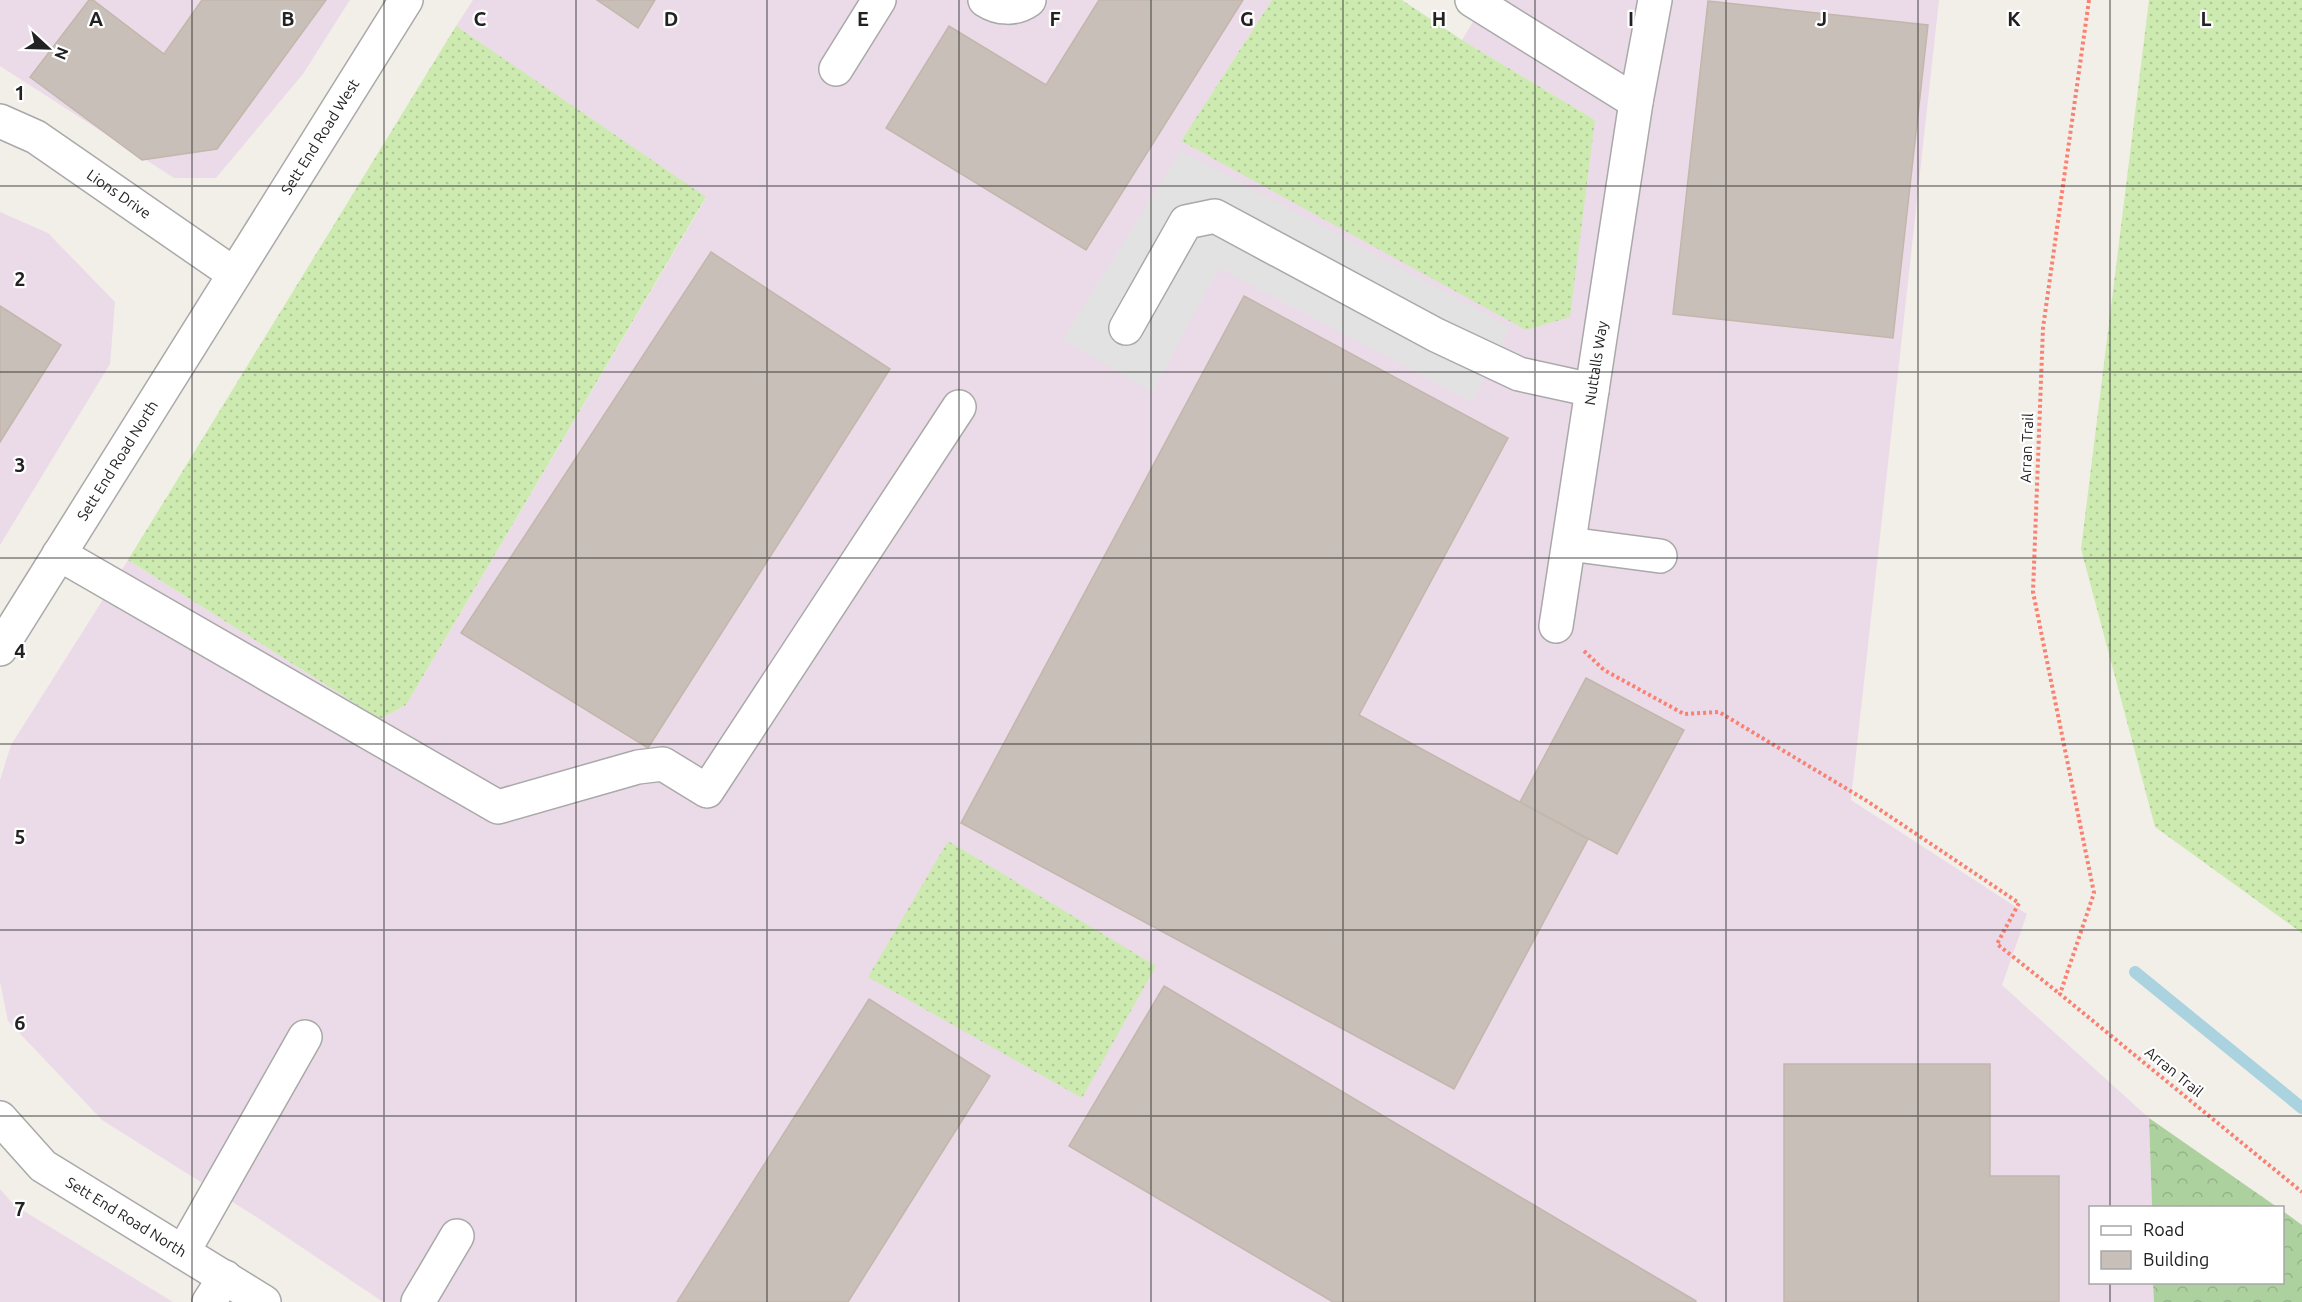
<svg xmlns="http://www.w3.org/2000/svg" width="2302" height="1302" font-family="Ubuntu,sans-serif">
	<style>
		.industrial { fill: #ebdbe8 }
		.grass { fill: url(#grass-dots) }
		.forest { fill: url(#forest-crowns) }
		.parking { fill: #e2e2e2 }
		.lines { fill: none; stroke-linecap: round; stroke-linejoin: round }
		.stream { stroke: #aad3df; stroke-width: 12 }
		.building { fill: #c7bfb8; stroke: #c4b6ab; stroke-width: 1.5 }
		.minor-casing { stroke: #a9a9a9; stroke-width: 36 }
		.path { stroke: #fa8072; stroke-width: 4; stroke-dasharray: 3 3; stroke-linecap: butt }
		.minor { stroke: #fff; stroke-width: 33 }
		.grid { fill: none; stroke: #222; stroke-width: 1.5; stroke-opacity: 0.55 }
		.labels { text-anchor: middle; stroke-width: 4.5; stroke-linejoin: round; paint-order: stroke }
		.street-label { font-size: 15px; fill: #222; stroke: #fff }
		.grid-label { font-size: 20px; text-anchor: middle; font-weight: bold; fill: #222; stroke: #fff; stroke-width: 4.5; stroke-linejoin: round; paint-order: stroke }
	</style>
	<defs>
		<pattern id="grass-dots" width="8" height="8" patternUnits="userSpaceOnUse" patternTransform="scale(1.5)"><rect width="8" height="8" fill="#cdebb0"/><path d="M2 2h.1M6 6h.1" fill="none" stroke="#b0c997" stroke-width="1.8" stroke-linecap="round"/></pattern>
		<pattern id="forest-crowns" width="20" height="18" patternUnits="userSpaceOnUse" patternTransform="scale(1.5)"><rect width="20" height="18" fill="#add19e"/><path d="M2 6a3 3 0 1 1 6 0M12 15a3 3 0 1 1 6 0" fill="none" stroke="#95b388"/></pattern>
	</defs>
	<rect width="100%" height="100%" fill="#f2efe9"/>
	<path class="industrial" d="M0,0H350L303,74L216,178H174L0,66Z
		M473,0H1272L1181,141L1595,120L1462,40L1486,0H1939L1851,800L2027,914L2002,985L2149,1118L2152,1207L2090,1208V1282L2153,1283L2154,1302H383L258,1218L102,1120L8,1021L0,982V780L11,745L128,560L380,719L406,705L706,198L456,26Z
		M0,212L48,233L115,302L110,364L0,545Z
		M0,1189L14,1205L173,1302H0Z"/>
	<path class="grass" d="M1272,0H1402L1462,40L1595,120L1570,317L1526,330L1181,141Z
		M2149,0H2302V933L2155,827L2081,549Z
		M456,26L706,197L406,705L380,719L128,560Z
		M948,841L1156,966L1082,1098L868,977Z"/>
	<path class="forest" d="M2149,1118L2277,1207H2152Z
		M2283,1211L2302,1225V1302H2154L2153,1283L2282,1282Z"/>
	<path class="parking" d="M1181,151L1510,327L1472,402L1219,268L1152,392L1063,339Z"/>
	<g class="lines">
		<path class="stream" d="M2135,972L2302,1108"/>
	</g>
	<path class="building" d="M89,0H93L164,54L202,0H326L217,149L142,160L30,77Z
		M597,0H655L638,28Z
		M1099,0H1243L1086,250L886,128L949,26L1046,85Z
		M1708,1L1928,25L1893,338L1673,314Z
		M711,252L890,369L648,748L461,633Z
		M1244,296L1508,438L1359,715L1588,839L1454,1089L961,823Z
		M0,306L61,345L0,442Z
		M1586,678L1684,730L1617,854L1520,802Z
		M1164,986L1696,1301L1695,1302H1333L1069,1146Z
		M869,999L990,1076L848,1302H677Z
		M1784,1064H1990V1176H2059V1302H1784Z"/>
	<g class="lines">
		<g class="minor-casing">
			<g id="minor">
				<path d="M985,0C999,9 1015,10 1029,0"/>
				<path d="M1472,0L1636,102"/>
				<path d="M836,69L879,0"/>
				<path id="s1" d="M0,121L36,137L234,274"/>
				<path d="M1126,328L1186,222L1215,216L1436,335L1519,374L1592,390"/>
				<path d="M1569,544L1660,556"/>
				<path d="M59,554L498,807L638,767L663,764L707,791L959,407"/>
				<path id="s2" d="M1556,626L1636,102L1655,0"/>
				<path id="s3" d="M0,649L406,0"/>
				<path id="s4" d="M0,1118L43,1166L264,1302"/>
				<path d="M183,1252L305,1037"/>
				<path d="M209,1302L225,1277"/>
				<path d="M418,1302L457,1236"/>
			</g>
		</g>
		<path class="path" d="M2089,0L2043,328L2033,592L2094,893L2060,994L2302,1192
			M1584,651L1604,670L1684,714L1719,712L1867,801L2019,903L1997,944L2060,994"/>
		<use href="#minor" class="minor"/>
	</g>
	<path class="grid" d="M192,0V1302M384,0V1302M576,0V1302M767,0V1302M959,0V1302M1151,0V1302M1343,0V1302M1535,0V1302M1726,0V1302M1918,0V1302M2110,0V1208M0,186H2302M0,372H2302M0,558H2302M0,744H2302M0,930H2302M0,1116H2302M2110,1282V1302"/>
	<g class="labels">
		<g class="street-label">
			<text dy="5" stroke="none"><textPath href="#s3" startOffset="604">Sett End Road West</textPath></text>
			<text dy="5" stroke="none"><textPath href="#s1" startOffset="140">Lions Drive</textPath></text>
			<text dy="5" stroke="none"><textPath href="#s2" startOffset="266">Nuttalls Way</textPath></text>
			<text transform="translate(2027 448) rotate(-88)" y="5">Arran Trail</text>
			<text dy="5" stroke="none"><textPath href="#s3" startOffset="222">Sett End Road North</textPath></text>
			<text transform="translate(2174 1072) rotate(39)" y="5">Arran Trail</text>
			<text dy="5" stroke="none"><textPath href="#s4" startOffset="162">Sett End Road North</textPath></text>
		</g>
	</g>
	<g class="grid-label">
		<text x="96" y="26">A</text>
		<text x="288" y="26">B</text>
		<text x="480" y="26">C</text>
		<text x="671" y="26">D</text>
		<text x="863" y="26">E</text>
		<text x="1055" y="26">F</text>
		<text x="1247" y="26">G</text>
		<text x="1439" y="26">H</text>
		<text x="1631" y="26">I</text>
		<text x="1822" y="26">J</text>
		<text x="2014" y="26">K</text>
		<text x="2206" y="26">L</text>
		<text x="20" y="100">1</text>
		<text x="20" y="286">2</text>
		<text x="20" y="472">3</text>
		<text x="20" y="658">4</text>
		<text x="20" y="844">5</text>
		<text x="20" y="1030">6</text>
		<text x="20" y="1216">7</text>
	</g>
	<rect x="2089" y="1206" width="195" height="78" fill="#ffffff" stroke="#a7a7a7" stroke-width="1.5"/>
	<rect x="2101" y="1226" width="30" height="9" fill="#ffffff" stroke="#a7a7a7" stroke-width="1.5"/>
	<text x="2143" y="1236" font-size="18" fill="#222222">Road</text>
	<rect x="2101" y="1251" width="30" height="18" fill="#c7bfb8" stroke="#a7a7a7" stroke-width="1.5"/>
	<text x="2143" y="1266" font-size="18" fill="#222222">Building</text>
	<g transform="translate(48 48) rotate(112)" stroke="#ffffff" stroke-width="4.5" paint-order="stroke">
	<path d="M0-4.5L10 22L0 15L-10 22Z" fill="#222222"/>
	<text y="-9" font-size="16" font-weight="bold" text-anchor="middle" fill="#222222">N</text>
	</g>
</svg>
